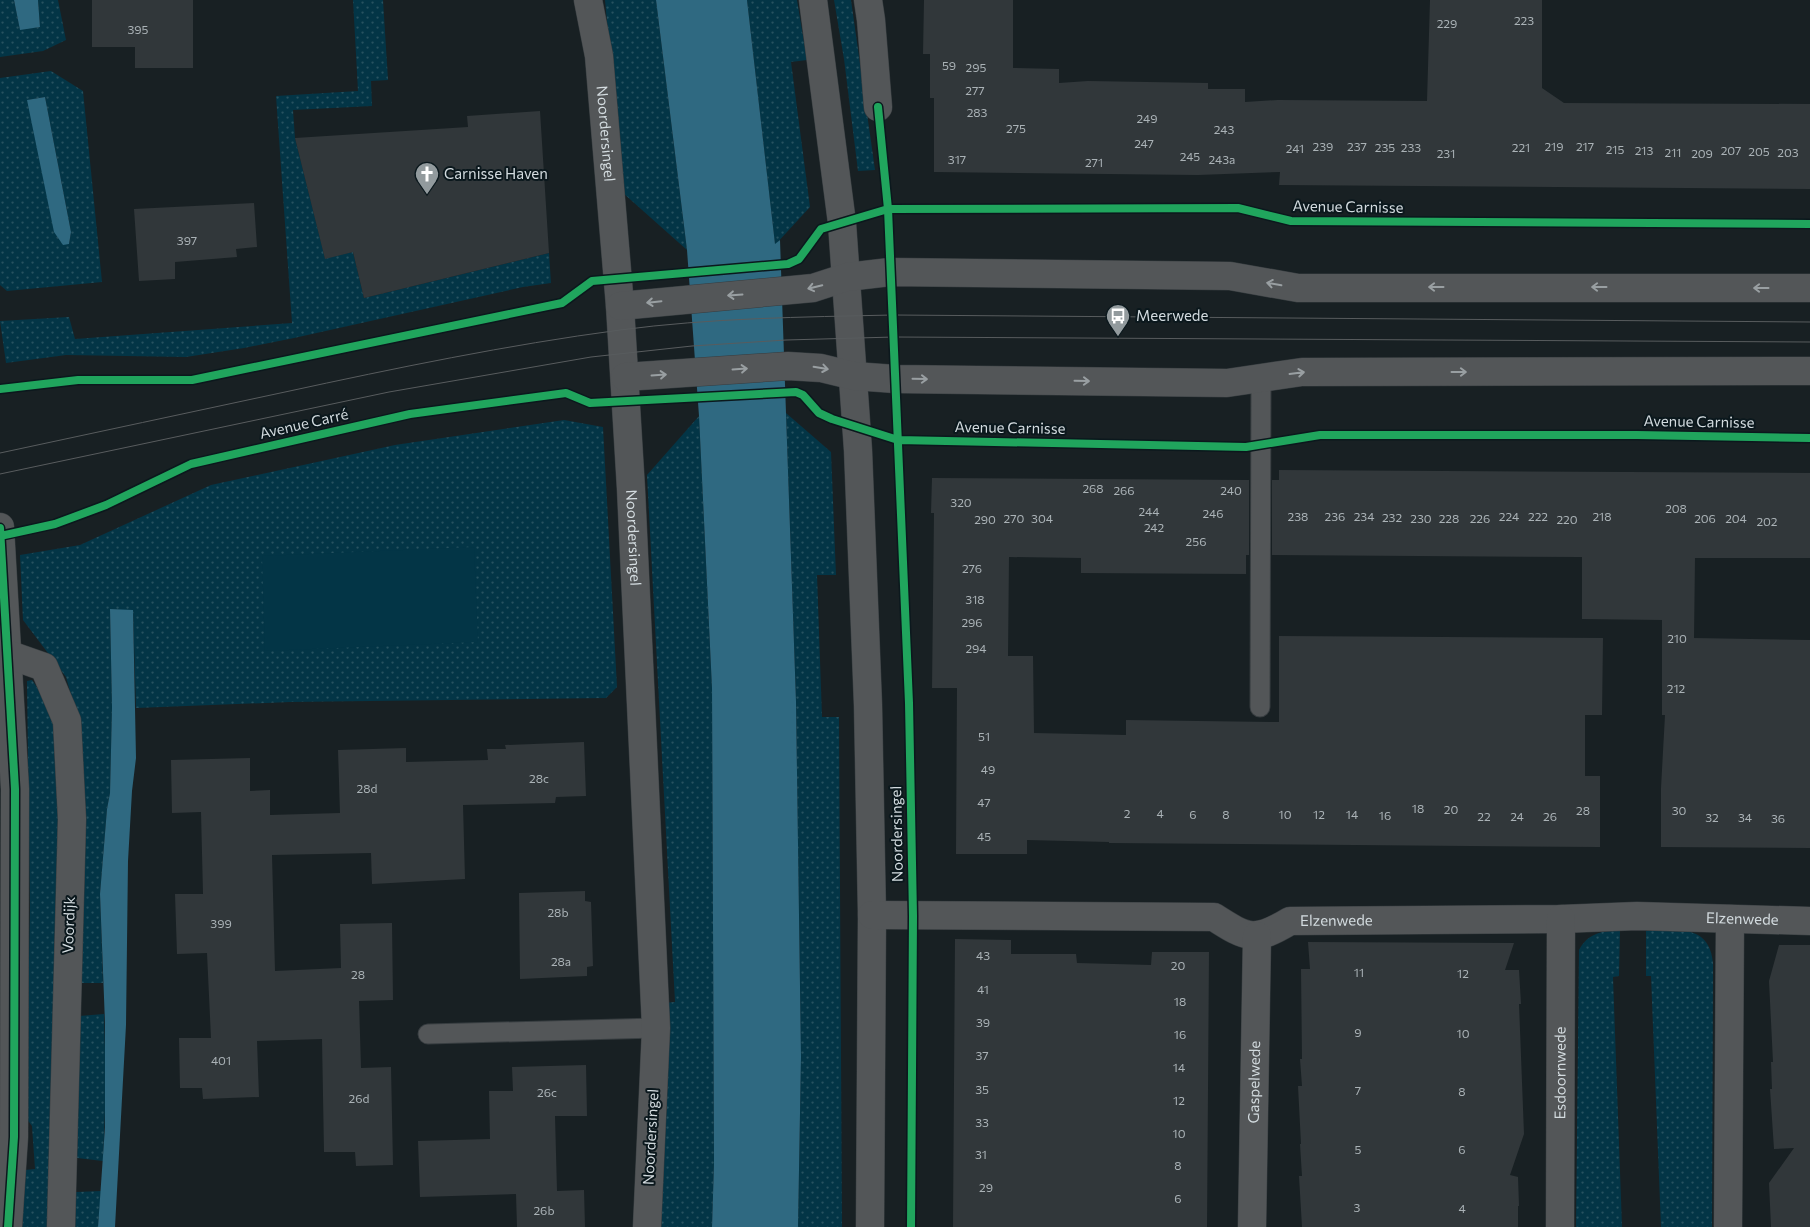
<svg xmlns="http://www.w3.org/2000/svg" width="1810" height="1227" font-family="Commissioner,sans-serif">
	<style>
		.grass { fill: url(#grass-dots); fill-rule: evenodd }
		.green { fill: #033546 }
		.water { fill: #2f6981 }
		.building { fill: #31373a }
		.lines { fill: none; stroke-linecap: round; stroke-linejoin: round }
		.service-casing { stroke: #373d40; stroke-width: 21 }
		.minor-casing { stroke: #373d40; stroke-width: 29 }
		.service { stroke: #535658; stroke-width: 19 }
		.minor { stroke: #535658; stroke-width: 28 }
		.tram { stroke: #585c5e; stroke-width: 1 }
		.cycleway-casing { stroke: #0b181d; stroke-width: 11 }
		.cycleway { stroke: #20a55d; stroke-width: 8 }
		.oneway { stroke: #999fa2 }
		.labels { text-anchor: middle; stroke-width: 4; stroke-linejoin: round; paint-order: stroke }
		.number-label { font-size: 12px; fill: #aab2b6 }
		.street-label { font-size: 15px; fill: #d3dbdf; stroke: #0b181d }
		.poi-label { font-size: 15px; fill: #d3dbdf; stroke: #0b181d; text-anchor: start }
	</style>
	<defs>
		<pattern id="grass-dots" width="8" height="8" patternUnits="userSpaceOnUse" patternTransform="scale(1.25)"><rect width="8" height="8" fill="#033546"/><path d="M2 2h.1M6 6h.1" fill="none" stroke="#275260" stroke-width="1.8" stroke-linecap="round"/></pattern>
	</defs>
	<rect width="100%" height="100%" fill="#182023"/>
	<path class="grass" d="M0,0H14L20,29L40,27L38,0H58L66,40L43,51L0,57Z
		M353,0H383L388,80L371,81L372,106L293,110L295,138L325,258L353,252L364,298L549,253L551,283L523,287L294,338L244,348L186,357L66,355L6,363L0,321L69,317L75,339L292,323L276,96L358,91Z
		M605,0H656L687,250L623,193Z
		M747,0H797L807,60L791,62L810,207L775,245Z
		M834,0H851L875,170L858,171L844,59Z
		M51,71L83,91L102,282L7,291L0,285V78ZM45,97L71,232L69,244L28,100Z
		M786,413L831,452L836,575H817L822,717H839L842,1227H798L801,1057L796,701Z
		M699,416L712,688L714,1163L712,1227H657L663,1003L675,1002L647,475Z
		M564,420L603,427L617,687L606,698L290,702L136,708L133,611L110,609L112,707L110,793L107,809L100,894L103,983H81L76,713L66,677L23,620L20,555L80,545L211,485L395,445Z
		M32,680L46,700L53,716L60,783L49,1227H22L25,1170L35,1169L32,1126L26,1118L30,908L27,681Z
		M1620,930L1619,976L1613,977L1622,1227H1576L1579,950C1588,933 1602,931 1620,930Z
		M1646,931C1677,931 1709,923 1713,963L1712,1227H1661L1651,976H1646Z
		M104,1014L106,1086L103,1161L77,1158L79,1016Z
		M101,1191L98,1227H74L76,1192Z"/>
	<path class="green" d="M474,547L478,642L265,651L262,556Z"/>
	<path class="water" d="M14,0H38L40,27L20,30Z
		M656,0H747L775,244L780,240L796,701L801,1057L798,1227H712L714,1163L712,688L699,416L687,250Z
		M45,97L71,232L69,244L63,245L54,232L27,100Z
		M110,609L133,610L136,758L132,791L128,861L126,1025L115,1227H98L105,1127V1023L100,894L107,809L110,793L112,707Z"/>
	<path class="building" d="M92,0H193V68H135V47H92Z
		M924,0H1013V68L1059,69V83L1088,81L1208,83V89H1245V102L1278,100L1427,101L1430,0H1542V88L1564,103L1810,104V189L1279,185L1280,172L1198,175L934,172V98H930V54H923Z
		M540,111L549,253L364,298L353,252L325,259L295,138L468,127L467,116Z
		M254,203L257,247L236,249L237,257L175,262V279L139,281L134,209Z
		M1279,470L1810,473V558H1695L1694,638L1810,640V848L1661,847V788L1665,715H1662V620L1582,619V557L1272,555V480H1279Z
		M932,478L1249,480V555H1246V574L1081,573V558L1009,557L1008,656H1033L1034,733L1126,735V720L1279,722V636L1603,638L1602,715H1585V776H1600V847L1109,843V842L1027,840V854H956L957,688H932L934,513H931Z
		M584,742L586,796L556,797L555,803L463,805L465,879L372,884L371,853L272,855L275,971L341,968L340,924L392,923L393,1000L359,1001L361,1068L391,1067L393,1165L356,1166L355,1152H324L322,1039L257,1041L259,1097L203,1099L202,1088H180L179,1038H211L207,953L177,954L175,894H203L201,812L172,813L171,760L250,758V791L270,790V815L340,813L338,750L406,748V762L488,760L487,749H506L505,745Z
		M585,891V901L591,902L593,966L587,967V976L520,979L519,893Z
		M955,939L1011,940V954H1076L1077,963L1151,965L1152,952H1209L1207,1227H953Z
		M1308,942L1514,943L1505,970H1519L1521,1004H1519L1524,1134L1510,1175L1518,1177L1519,1206H1518V1227H1302L1299,1176H1302L1300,1144H1301L1298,1086H1302L1300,1059H1302L1301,969H1310Z
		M1779,945H1810V1227H1771L1769,1183L1794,1148L1774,1149L1770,1089H1772L1771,1062H1773L1769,981Z
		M586,1065L587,1116H555L557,1191L584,1190L585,1227H517L516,1194L420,1197L418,1141L490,1139L489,1091H513L512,1067Z"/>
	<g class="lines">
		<g class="service-casing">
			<path id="service" d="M1260,707L1261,378
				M428,1034L656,1028"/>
		</g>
		<g class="minor-casing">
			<g id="minor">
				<path id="s1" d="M588,0L599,56L620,306L631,489L656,1028L647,1227"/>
				<path d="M813,0L842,223L858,450L868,705L872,915L870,1227"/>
				<path d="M868,0L871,20L878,107"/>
				<path d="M620,306L813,288L847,277L890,272L1230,276L1298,288H1810"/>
				<path d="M625,377L788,366L821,368L854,376L895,379L1227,383L1302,372L1810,371"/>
				<path d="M0,527L15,789L14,1137L8,1227"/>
				<path d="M7,654L44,667L67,721L72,819L61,1227"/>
				<path id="s2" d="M872,915L1214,917C1248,939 1255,942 1290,921L1561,919L1637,916L1810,921"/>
				<path id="s3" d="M1252,1227L1257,936"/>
				<path id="s4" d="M1560,1227L1561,919"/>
				<path d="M1728,1227L1730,919"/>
			</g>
		</g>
		<use href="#service" class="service"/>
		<use href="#minor" class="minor"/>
		<path class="tram" d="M0,453C95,433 190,412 285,392C396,368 507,345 620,330C710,318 802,317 893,315L1810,322
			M0,474L389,392L591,357L692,346L786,340L894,337L1810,342"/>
		<g class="cycleway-casing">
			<path id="cycleway" d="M878,107L888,209L909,703L913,916L911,1227
				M0,389L78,380H192L562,303L592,281L788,264L799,259L821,229L888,209L1238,208L1291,221L1810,224
				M0,528L15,789L14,1137L8,1227
				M0,536L55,524L106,505L191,464L410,414L566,393L590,403L796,392L803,395L819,413L832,419L898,440L1246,447L1320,435H1637L1810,438"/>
		</g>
		<use href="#cycleway" class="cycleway"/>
	</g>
	<defs><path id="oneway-shaft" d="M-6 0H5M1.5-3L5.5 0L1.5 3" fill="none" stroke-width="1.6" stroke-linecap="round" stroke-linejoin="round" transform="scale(1.25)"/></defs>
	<g class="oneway">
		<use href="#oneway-shaft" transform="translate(1274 284) rotate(-170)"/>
		<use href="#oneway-shaft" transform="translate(815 287) rotate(166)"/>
		<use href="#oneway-shaft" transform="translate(1436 287) rotate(180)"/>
		<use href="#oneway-shaft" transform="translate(1599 287) rotate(180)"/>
		<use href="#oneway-shaft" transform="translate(1761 288) rotate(-180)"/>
		<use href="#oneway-shaft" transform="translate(735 295) rotate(176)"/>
		<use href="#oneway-shaft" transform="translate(654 302) rotate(174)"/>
		<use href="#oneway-shaft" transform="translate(821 368) rotate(9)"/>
		<use href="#oneway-shaft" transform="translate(740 369) rotate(-4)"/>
		<use href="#oneway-shaft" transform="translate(1459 372)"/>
		<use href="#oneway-shaft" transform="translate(1297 373) rotate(-7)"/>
		<use href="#oneway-shaft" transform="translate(659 375) rotate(-4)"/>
		<use href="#oneway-shaft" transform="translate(920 379) rotate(1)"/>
		<use href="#oneway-shaft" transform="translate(1082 381) rotate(1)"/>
	</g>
	<defs>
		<g id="church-pin" transform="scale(1.25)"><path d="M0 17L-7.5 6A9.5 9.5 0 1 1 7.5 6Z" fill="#929a9d" stroke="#0b181d"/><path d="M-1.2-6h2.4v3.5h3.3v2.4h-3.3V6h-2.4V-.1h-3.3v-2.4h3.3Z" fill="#fff"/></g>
		<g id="bus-pin" transform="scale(1.25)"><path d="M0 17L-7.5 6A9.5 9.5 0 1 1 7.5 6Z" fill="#929a9d" stroke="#0b181d"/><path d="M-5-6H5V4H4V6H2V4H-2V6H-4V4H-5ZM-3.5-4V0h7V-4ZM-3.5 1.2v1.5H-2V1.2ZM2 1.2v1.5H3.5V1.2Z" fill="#fff"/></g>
	</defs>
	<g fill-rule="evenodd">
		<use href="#church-pin" x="427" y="174"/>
		<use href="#bus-pin" x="1118" y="316"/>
	</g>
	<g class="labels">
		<g class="number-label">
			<text x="1524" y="25">223</text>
			<text x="1447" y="28">229</text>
			<text x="138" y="34">395</text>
			<text x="949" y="70">59</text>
			<text x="976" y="72">295</text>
			<text x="975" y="95">277</text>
			<text x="977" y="117">283</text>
			<text x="1147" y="123">249</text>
			<text x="1016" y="133">275</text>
			<text x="1224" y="134">243</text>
			<text x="1144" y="148">247</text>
			<text x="1323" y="151">239</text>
			<text x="1357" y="151">237</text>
			<text x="1554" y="151">219</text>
			<text x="1585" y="151">217</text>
			<text x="1385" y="152">235</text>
			<text x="1411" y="152">233</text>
			<text x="1521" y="152">221</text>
			<text x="1295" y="153">241</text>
			<text x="1615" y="154">215</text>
			<text x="1644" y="155">213</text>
			<text x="1731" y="155">207</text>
			<text x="1759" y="156">205</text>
			<text x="1673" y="157">211</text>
			<text x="1788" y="157">203</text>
			<text x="1446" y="158">231</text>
			<text x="1702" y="158">209</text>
			<text x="1190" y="161">245</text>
			<text x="957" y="164">317</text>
			<text x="1222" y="164">243a</text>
			<text x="1094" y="167">271</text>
			<text x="187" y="245">397</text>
			<text x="1093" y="493">268</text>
			<text x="1124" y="495">266</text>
			<text x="1231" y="495">240</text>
			<text x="961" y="507">320</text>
			<text x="1676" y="513">208</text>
			<text x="1149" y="516">244</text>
			<text x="1213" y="518">246</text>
			<text x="1298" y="521">238</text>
			<text x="1335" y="521">236</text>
			<text x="1364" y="521">234</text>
			<text x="1509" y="521">224</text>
			<text x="1538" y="521">222</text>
			<text x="1602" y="521">218</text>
			<text x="1392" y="522">232</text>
			<text x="1014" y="523">270</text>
			<text x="1042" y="523">304</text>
			<text x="1421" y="523">230</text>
			<text x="1449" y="523">228</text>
			<text x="1480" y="523">226</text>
			<text x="1705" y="523">206</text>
			<text x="1736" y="523">204</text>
			<text x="985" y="524">290</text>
			<text x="1567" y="524">220</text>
			<text x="1767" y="526">202</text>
			<text x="1154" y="532">242</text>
			<text x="1196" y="546">256</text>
			<text x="972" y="573">276</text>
			<text x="975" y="604">318</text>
			<text x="972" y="627">296</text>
			<text x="1677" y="643">210</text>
			<text x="976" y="653">294</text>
			<text x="1676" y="693">212</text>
			<text x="984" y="741">51</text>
			<text x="988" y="774">49</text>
			<text x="539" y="783">28c</text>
			<text x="367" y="793">28d</text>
			<text x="984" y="807">47</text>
			<text x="1418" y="813">18</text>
			<text x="1451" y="814">20</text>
			<text x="1583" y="815">28</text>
			<text x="1679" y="815">30</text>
			<text x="1127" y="818">2</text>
			<text x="1160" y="818">4</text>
			<text x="1193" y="819">6</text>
			<text x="1226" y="819">8</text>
			<text x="1285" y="819">10</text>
			<text x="1319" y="819">12</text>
			<text x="1352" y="819">14</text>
			<text x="1385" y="820">16</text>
			<text x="1484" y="821">22</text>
			<text x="1517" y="821">24</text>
			<text x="1550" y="821">26</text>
			<text x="1712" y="822">32</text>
			<text x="1745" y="822">34</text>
			<text x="1778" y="823">36</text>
			<text x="984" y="841">45</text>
			<text x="558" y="917">28b</text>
			<text x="221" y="928">399</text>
			<text x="983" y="960">43</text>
			<text x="561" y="966">28a</text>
			<text x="1178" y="970">20</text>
			<text x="1359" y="977">11</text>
			<text x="1463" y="978">12</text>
			<text x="358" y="979">28</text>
			<text x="983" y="994">41</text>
			<text x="1180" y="1006">18</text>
			<text x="983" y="1027">39</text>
			<text x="1358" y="1037">9</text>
			<text x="1463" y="1038">10</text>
			<text x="1180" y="1039">16</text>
			<text x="982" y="1060">37</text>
			<text x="221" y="1065">401</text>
			<text x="1179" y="1072">14</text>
			<text x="982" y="1094">35</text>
			<text x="1358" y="1095">7</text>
			<text x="1462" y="1096">8</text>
			<text x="547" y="1097">26c</text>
			<text x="359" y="1103">26d</text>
			<text x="1179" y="1105">12</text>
			<text x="982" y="1127">33</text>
			<text x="1179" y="1138">10</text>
			<text x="1358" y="1154">5</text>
			<text x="1462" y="1154">6</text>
			<text x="981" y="1159">31</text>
			<text x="1178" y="1170">8</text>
			<text x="986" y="1192">29</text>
			<text x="1178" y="1203">6</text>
			<text x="1357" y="1212">3</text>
			<text x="1462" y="1213">4</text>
			<text x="544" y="1215">26b</text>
		</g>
		<g class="street-label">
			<text dy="5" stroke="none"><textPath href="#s1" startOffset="135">Noordersingel</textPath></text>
			<text transform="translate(1348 207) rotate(1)" y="5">Avenue Carnisse</text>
			<text transform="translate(1699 422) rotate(1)" y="5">Avenue Carnisse</text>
			<text transform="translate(304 424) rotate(-13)" y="5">Avenue Carré</text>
			<text transform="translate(1010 428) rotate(1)" y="5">Avenue Carnisse</text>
			<text dy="5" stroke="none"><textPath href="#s1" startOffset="540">Noordersingel</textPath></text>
			<text transform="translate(897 834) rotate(-91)" y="5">Noordersingel</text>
			<text dy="5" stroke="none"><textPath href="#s2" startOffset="878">Elzenwede</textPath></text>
			<text dy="5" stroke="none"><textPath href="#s2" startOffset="472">Elzenwede</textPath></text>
			<text transform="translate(69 925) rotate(-88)" y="5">Voordijk</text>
			<text dy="5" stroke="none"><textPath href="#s4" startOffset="154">Esdoornwede</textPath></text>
			<text dy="5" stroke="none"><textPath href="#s3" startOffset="145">Gaspelwede</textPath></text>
			<text transform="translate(651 1137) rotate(-87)" y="5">Noordersingel</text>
		</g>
		<g class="poi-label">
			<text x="444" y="179">Carnisse Haven</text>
			<text x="1136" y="321">Meerwede</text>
		</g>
	</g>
</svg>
